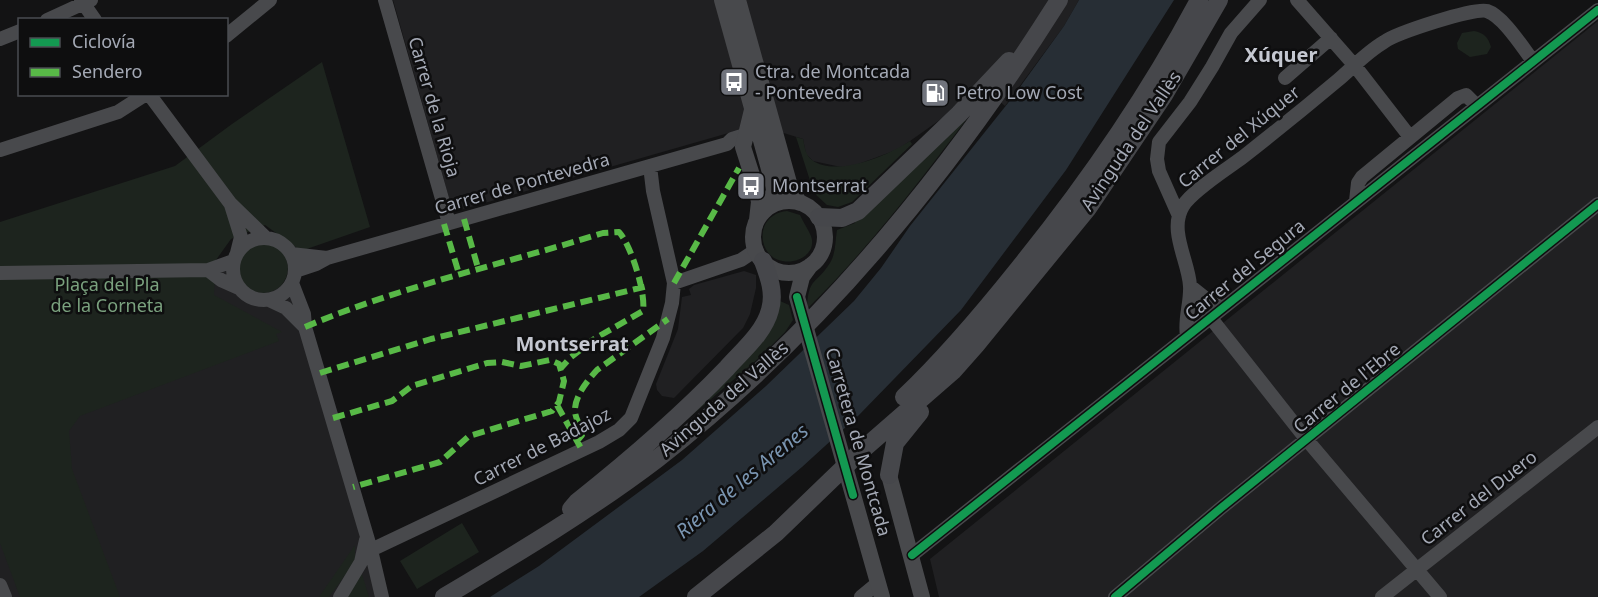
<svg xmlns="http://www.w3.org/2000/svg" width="1598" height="597" font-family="'Noto Sans',sans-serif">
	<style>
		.built { fill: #202022 }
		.green { fill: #1d241e }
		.water { fill: #272e35 }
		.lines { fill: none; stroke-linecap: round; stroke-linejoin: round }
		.minor { stroke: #48494c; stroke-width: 14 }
		.tertiary { stroke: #48494c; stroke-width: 16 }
		.secondary { stroke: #46474b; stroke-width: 18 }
		.quiet { stroke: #58b947; stroke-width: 6; stroke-dasharray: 12 6; stroke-linecap: butt }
		.cycleway-casing { stroke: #0e0e0f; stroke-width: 11 }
		.cycleway { stroke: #139951; stroke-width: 8 }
		.labels { text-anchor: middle; stroke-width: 5; stroke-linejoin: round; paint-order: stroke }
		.poi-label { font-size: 18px; fill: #a4a9b5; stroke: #0e0e0f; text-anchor: start }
		.street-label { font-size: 18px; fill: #a4a9b5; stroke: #0e0e0f }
		.park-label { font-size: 18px; fill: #7aa17e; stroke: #0e0e0f }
		.neighbourhood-label { font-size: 20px; font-weight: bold; fill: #c5c8d1; stroke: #0e0e0f }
		.water-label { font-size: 20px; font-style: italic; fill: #7a95b1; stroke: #0e0e0f }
	</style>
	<rect width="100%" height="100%" fill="#131314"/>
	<path class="built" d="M393,0H1079L1064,26L1005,106L977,82L944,117L910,141L899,149L853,166L841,167L813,161L806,154L803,139L771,129L732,132L453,212Z
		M1598,21V597H939L930,559Z
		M250,239L292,299L378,597H0V271L228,270L240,246Z
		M744,271L756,275V288L750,314L743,328L674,398L662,396L657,390L656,384L678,329L682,297L691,295L689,289L694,285Z"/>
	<path class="green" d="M1474,31C1484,33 1488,37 1491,47L1487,54L1470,57L1458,49L1457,43L1462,33Z
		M322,62L370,227L301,251L265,225L231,239L216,260L214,295L282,332L276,334L279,341L80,416L69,431L72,469L120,597H20L0,543V222L175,166L232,124Z
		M981,100C926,173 872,245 807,309C808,277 816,285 830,263C836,253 835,242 837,230L855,223V219Z
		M796,137L803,139C805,147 805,155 812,160C836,178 889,155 910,141L912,144L852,202L838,207L827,205L814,193Z
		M787,211L800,215C803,222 808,229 811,236C820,261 774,274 764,245C762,239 762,233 764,227C768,217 777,212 787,211Z
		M238 268a25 25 0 1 1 50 0a25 25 0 1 1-50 0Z
		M780,301L789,305L793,320L785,332L760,357L683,423Z
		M462,523L479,552L417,589L400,561Z
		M355,545V562L329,597H319Z
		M362,574L369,597H345L361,575Z"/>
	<path class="water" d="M1079,0H1174L1066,170L961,310L859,415L802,467L703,551L639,597H490L539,566L682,460L766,386L854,301L881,268L910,226L1012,98L1064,26Z"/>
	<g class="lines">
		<path class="minor" d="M81,0L95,20
			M385,0L449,223
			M1297,0L1355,66L1410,137
			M47,20L91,0
			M226,36L270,0
			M0,39L20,31
			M1285,78L1331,38
			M149,94L230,203L265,237
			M0,150L118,112L146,94
			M1356,201L1358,183L1362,177L1458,98L1466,95L1477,106
			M231,205L241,237L237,253
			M1179,216L1159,171L1157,159L1159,142L1190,102L1212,67L1231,33L1260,0
			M233 269a31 31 0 1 1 62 0a31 31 0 1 1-62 0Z
			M291,254L327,258
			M208,270L221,280L239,288
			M295,271L316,264L327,258L727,144L732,139L745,135
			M0,273L208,270L233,261
			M292,283L304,314L305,327L371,550L382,597
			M674,283L741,260L756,250
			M1190,286L1210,302L1222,308
			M269,300L286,308L305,327
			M1210,317L1307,440L1440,597
			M1187,336C1184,319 1191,303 1190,286C1189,262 1168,230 1183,206C1192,191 1227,169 1243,157C1275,132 1307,106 1338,80C1353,67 1367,52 1384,42C1396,33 1475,7 1487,11C1503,16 1523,48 1533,61
			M371,550L599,442L619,430L631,418L663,338L672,303L674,283L653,191L650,166
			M912,555L1598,10
			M0,585L5,597
			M340,597L361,562L366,540
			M861,597L878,583
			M1115,597L1221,508L1598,204
			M1382,597L1598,427"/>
		<path class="tertiary" d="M722,0L772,180L774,190L769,207
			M738,0L791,190L800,203
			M752,110L743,147L757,191L759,202L757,220
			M753 237a36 36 0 1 1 72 0a36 36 0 1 1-72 0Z
			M810,266L802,277L797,297L882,597
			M889,475L922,597"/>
		<path class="secondary" d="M819,217L842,218L858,211L959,114L1009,61
			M904,397C946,357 983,313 1019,268C1087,184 1148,96 1199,0
			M889,475L895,443L920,412
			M571,509L577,502C630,460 680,417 727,368C742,351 764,333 770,310C775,293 769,277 763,261
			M444,597C516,554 590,510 657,459C819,333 950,173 1059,0
			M696,597L776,533L860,452L953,371L976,345L1088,208L1164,95L1219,0"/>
		<path class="quiet" d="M464,219L478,268
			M444,224L459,274
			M674,283L739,168
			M305,327C401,286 504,264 603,233L619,232C631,245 646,293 643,311L594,339L570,358L561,368
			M320,373L431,339L648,286
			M557,405L582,450
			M333,418L392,401L412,386L487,363L502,362L521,366L550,360L559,364L564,381L559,402L552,411L469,436L440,462L353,487
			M577,441L582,435C582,427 576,421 575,412C574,397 587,381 597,370L668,319"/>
		<g class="cycleway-casing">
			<path id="cycleway" d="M797,297L853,495
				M912,555L1598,10
				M1115,597L1221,508L1598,204"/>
		</g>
		<use href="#cycleway" class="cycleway"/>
	</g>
	<defs>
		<g id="bus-square" transform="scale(1.5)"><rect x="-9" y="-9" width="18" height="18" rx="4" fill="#71747d" stroke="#0e0e0f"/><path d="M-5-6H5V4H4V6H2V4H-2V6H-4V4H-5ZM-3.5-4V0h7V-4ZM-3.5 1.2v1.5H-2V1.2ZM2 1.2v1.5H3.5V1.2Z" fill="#fff"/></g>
		<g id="fuel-square" transform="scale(1.5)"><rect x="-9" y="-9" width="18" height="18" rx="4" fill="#71747d" stroke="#0e0e0f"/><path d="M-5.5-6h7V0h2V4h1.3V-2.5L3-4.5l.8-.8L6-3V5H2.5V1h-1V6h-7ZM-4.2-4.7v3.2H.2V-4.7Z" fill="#fff"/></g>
	</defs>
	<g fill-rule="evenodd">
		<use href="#bus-square" x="734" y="82"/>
		<use href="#fuel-square" x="935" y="93"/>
		<use href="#bus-square" x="751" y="186"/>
	</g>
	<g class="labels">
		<g class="poi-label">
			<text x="755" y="78">Ctra. de Montcada<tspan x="755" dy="21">- Pontevedra</tspan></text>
			<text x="956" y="99">Petro Low Cost</text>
			<text x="772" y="192">Montserrat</text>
		</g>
		<g class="street-label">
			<text transform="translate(434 107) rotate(74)" y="6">Carrer de la Rioja</text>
			<text transform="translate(1239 137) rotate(-39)" y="6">Carrer del Xúquer</text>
			<text transform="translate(1131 141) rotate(-56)" y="6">Avinguda del Vallès</text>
			<text transform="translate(522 184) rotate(-16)" y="6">Carrer de Pontevedra</text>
			<text transform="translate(1245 270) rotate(-39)" y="6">Carrer del Segura</text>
			<text transform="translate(1347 388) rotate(-39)" y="6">Carrer de l'Ebre</text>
			<text transform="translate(724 399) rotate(-41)" y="6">Avinguda del Vallès</text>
			<text transform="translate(858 442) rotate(74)" y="6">Carretera de Montcada</text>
			<text transform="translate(542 447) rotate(-27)" y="6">Carrer de Badajoz</text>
			<text transform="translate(1479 498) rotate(-38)" y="6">Carrer del Duero</text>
		</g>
		<g class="park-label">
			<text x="107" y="291">Plaça del Pla<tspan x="107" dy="21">de la Corneta</tspan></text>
		</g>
		<g class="neighbourhood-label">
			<text x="1281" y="62">Xúquer</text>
			<text x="572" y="351">Montserrat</text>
		</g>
		<g class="water-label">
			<text transform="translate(742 481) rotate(-40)" y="7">Riera de les Arenes</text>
		</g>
	</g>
	<rect x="18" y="18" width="210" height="78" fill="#0e0e0f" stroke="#4a4c51" stroke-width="1.5"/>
	<rect x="30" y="38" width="30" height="9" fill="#139951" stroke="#4a4c51" stroke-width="1.5"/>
	<text x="72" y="48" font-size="18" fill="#a4a9b5">Ciclovía</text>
	<rect x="30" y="68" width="30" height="9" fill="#58b947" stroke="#4a4c51" stroke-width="1.5"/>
	<text x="72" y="78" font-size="18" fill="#a4a9b5">Sendero</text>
</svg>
